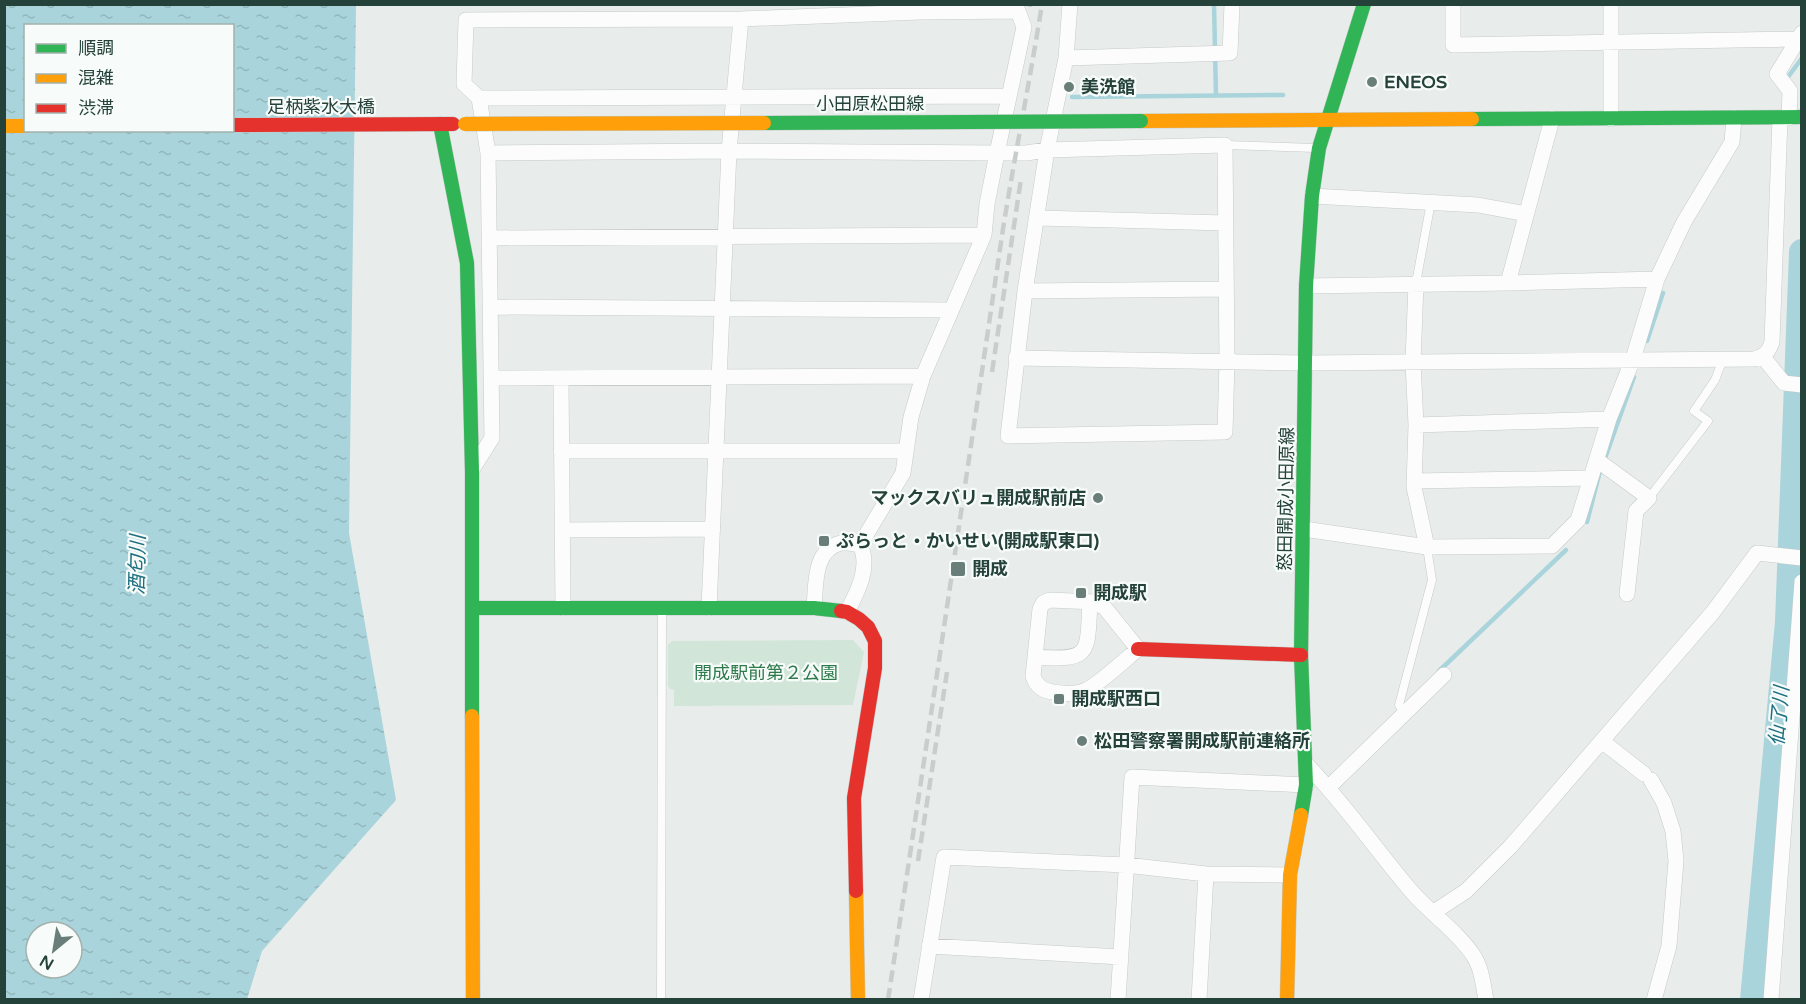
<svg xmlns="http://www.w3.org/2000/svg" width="1806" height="1004" font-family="'Varela Round','Noto Sans JP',sans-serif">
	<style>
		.green { fill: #d1e6d8 }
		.water { fill: url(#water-ripples); fill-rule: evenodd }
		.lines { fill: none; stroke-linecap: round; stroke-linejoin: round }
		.stream { stroke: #a9d4db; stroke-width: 4.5 }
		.river { stroke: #a9d4db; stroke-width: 26 }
		.lane-casing { stroke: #c5cac8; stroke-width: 9 }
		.street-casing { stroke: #c5cac8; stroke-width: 16 }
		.fast-casing { stroke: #c3cbc8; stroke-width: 15 }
		.slow-casing { stroke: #c3cbc8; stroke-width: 15 }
		.jam-casing { stroke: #c3cbc8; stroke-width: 15 }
		.lane { stroke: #fcfcfc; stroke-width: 8 }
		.street { stroke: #fcfcfc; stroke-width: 15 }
		.fast { stroke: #30b455; stroke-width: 14 }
		.slow { stroke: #ff9f0a; stroke-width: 14 }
		.jam { stroke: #e5322d; stroke-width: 14 }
		.rail { stroke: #c9cdcc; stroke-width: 4.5; stroke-dasharray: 12 6; stroke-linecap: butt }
		.fast-bridge-casing { stroke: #c3cbc8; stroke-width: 15; stroke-linecap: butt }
		.slow-bridge-casing { stroke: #c3cbc8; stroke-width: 15; stroke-linecap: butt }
		.fast-bridge { stroke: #30b455; stroke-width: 14 }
		.slow-bridge { stroke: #ff9f0a; stroke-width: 14 }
		.poi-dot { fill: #697e78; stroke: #f7fbf9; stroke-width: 2 }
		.labels { text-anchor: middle; stroke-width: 4.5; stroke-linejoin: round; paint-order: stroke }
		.poi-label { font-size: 18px; font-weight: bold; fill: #24423a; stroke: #f7fbf9; text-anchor: start }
		.street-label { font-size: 18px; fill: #24423a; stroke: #f7fbf9 }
		.park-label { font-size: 18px; fill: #2d7a4b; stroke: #f7fbf9 }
		.water-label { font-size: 20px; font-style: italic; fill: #1c6f80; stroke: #f7fbf9 }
	</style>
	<defs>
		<pattern id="water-ripples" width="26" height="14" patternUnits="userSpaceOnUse" patternTransform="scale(1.5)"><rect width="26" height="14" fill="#a9d4db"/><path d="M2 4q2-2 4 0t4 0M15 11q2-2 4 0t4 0" fill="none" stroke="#91b7bd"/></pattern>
	</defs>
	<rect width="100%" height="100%" fill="#e8edeb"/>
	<path class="green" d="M853,640L864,652L853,705L674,706V690L670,689L668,686V645L672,641Z"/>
	<path class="water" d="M5,5H356L349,533L396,800L262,951L247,999L5,1000ZM26,26H232V130H26ZM36,932H72V968H36Z"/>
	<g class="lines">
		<path class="stream" d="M1214,4L1216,96
			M1788,77L1802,58
			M1072,97L1283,95
			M1647,341L1663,293
			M1587,522L1599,475L1634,377
			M1439,671L1566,550"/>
		<path class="river" d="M1753,1000L1788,622L1802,252"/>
		<g class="lane-casing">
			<path id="lane" d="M1225,145L1316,148
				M1416,283L1431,202
				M1649,498L1708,421L1694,411L1715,380L1723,359
				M1405,713L1399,705L1432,580L1427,547
				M661,1000L662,611"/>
		</g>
		<g class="street-casing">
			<path id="street" d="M1453,4V45L1797,39
				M1611,4V119
				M1066,58L1230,53L1232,4
				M479,98L1009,96
				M1789,118L1790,91L1777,74L1802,33
				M488,153L479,98L464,84L466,20L741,19L920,12L1018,11L1024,27L997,153H1026L1047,150L1225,145L1227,361L1225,432L1008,436L1025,291L1047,150L1066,58L1070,4
				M1312,196L1478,205L1526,214
				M1038,218L1225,223
				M489,238L984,235
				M1416,283L1413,362L1416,425L1414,487L1427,547
				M1508,283L1657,279
				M1306,286L1508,283L1552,119
				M1025,291L1226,289
				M490,307L950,310
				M1763,357L1784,383L1802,385
				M1016,358L1306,363L1754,359C1765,356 1768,353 1772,342L1780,118
				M492,378L923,376
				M561,379L563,608
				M1416,425L1609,419
				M561,451H906
				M1597,460L1649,498L1636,511L1627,594
				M473,468L492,438L488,153L729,151L997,153L987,204L984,235L923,376L911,417L903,473L860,545
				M1414,481L1591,478
				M1304,529L1427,547L1552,546L1578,520L1609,419L1633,359L1657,279L1684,222L1732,142L1734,118
				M562,530L713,529
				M1050,600L1094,602L1105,608L1138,649C1126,659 1098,685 1086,690C1076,695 1064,694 1053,692C1043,691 1036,686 1033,676L1040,609L1043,603Z
				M709,608L729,151L741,19
				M814,608C816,586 813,549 841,543C846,542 854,544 860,545C871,567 857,593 847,612
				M1035,657C1092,661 1087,654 1090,602
				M1603,742L1644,774
				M1306,764C1345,804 1376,850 1412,892C1431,914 1457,931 1473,955C1482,968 1483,985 1486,1000
				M1651,780L1664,803L1673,831L1676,861L1669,946L1654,1000
				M1329,787L1444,675
				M1434,912L1466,891L1511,846L1713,612L1757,553L1802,558
				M929,946L1121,957
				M921,1000L944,857L1126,865L1206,874L1290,875
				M1118,1000L1132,777L1306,785
				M1199,1000L1206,874
				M1771,1000L1802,582"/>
		</g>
		<g class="fast-casing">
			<path id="fast" d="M1472,119L1802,117
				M440,124L467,263L472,471V608
				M472,716V608H814L841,611
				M1301,815L1306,785L1301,655L1306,286L1312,196L1319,148L1364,4"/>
		</g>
		<g class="slow-casing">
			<path id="slow" d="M1141,121L1472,119
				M4,126H26
				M472,716L473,1000
				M856,891L858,1000
				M1287,1000L1290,875L1301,815"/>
		</g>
		<g class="jam-casing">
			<path id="jam" d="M232,125L453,124
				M841,611L847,612L859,619L868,627L875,641V668L854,798L856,891
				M1138,649L1301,655"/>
		</g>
		<use href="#lane" class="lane"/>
		<use href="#street" class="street"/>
		<use href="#fast" class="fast"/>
		<use href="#slow" class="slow"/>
		<use href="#jam" class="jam"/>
		<path class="rail" d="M1030,7V4
			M992,372L1021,179
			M918,861L947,672
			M888,1000C927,743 965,486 1003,229C1015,154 1030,80 1042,4"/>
		<g class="fast-bridge-casing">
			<path id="fast-bridge" d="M764,123L1141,121"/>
		</g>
		<g class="slow-bridge-casing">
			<path id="slow-bridge" d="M465,124L764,123"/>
		</g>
		<use href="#fast-bridge" class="fast-bridge"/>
		<use href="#slow-bridge" class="slow-bridge"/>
	</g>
	<g class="poi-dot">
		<circle cx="1372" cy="82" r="6"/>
		<circle cx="1069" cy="87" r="6"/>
		<circle cx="1098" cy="498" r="6"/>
		<rect x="818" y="535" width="12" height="12" rx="3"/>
		<rect x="950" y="561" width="16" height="16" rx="3"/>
		<rect x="1075" y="587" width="12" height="12" rx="3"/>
		<rect x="1053" y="693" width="12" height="12" rx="3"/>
		<circle cx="1082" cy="741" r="6"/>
	</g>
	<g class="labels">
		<g class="poi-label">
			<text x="1384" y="88">ENEOS</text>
			<text x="1081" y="93">美洗館</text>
			<text x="1086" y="504" text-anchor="end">マックスバリュ開成駅前店</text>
			<text x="836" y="547">ぷらっと・かいせい(開成駅東口)</text>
			<text x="972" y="575">開成</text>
			<text x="1093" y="599">開成駅</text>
			<text x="1071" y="705">開成駅西口</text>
			<text x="1094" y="747">松田警察署開成駅前連絡所</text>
		</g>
		<g class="street-label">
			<text x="870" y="110">小田原松田線</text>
			<text x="321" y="113">足柄紫水大橋</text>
			<text transform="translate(1286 499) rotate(-89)" y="6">怒田開成小田原線</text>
		</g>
		<g class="park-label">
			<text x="766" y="679">開成駅前第２公園</text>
		</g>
		<g class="water-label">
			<text transform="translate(137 565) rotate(-89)" y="7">酒匂川</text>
			<text transform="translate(1779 716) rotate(-85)" y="7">仙了川</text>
		</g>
	</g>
	<rect width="1806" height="1004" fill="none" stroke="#24423a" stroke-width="12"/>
	<rect x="24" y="24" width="210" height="108" fill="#f7fbf9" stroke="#a3b1ad" stroke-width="1.5"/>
	<rect x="36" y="44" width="30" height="9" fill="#30b455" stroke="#a3b1ad" stroke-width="1.5"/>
	<text x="78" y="54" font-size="18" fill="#24423a">順調</text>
	<rect x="36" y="74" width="30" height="9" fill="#ff9f0a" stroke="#a3b1ad" stroke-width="1.5"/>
	<text x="78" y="84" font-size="18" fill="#24423a">混雑</text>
	<rect x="36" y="104" width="30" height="9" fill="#e5322d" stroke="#a3b1ad" stroke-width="1.5"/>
	<text x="78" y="114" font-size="18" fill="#24423a">渋滞</text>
	<g transform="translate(54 950) rotate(210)"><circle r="28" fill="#f7fbf9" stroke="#a3b1ad" stroke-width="1.5"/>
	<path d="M0-4.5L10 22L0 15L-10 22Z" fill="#697e78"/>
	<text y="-9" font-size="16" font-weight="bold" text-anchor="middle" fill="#24423a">N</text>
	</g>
</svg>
